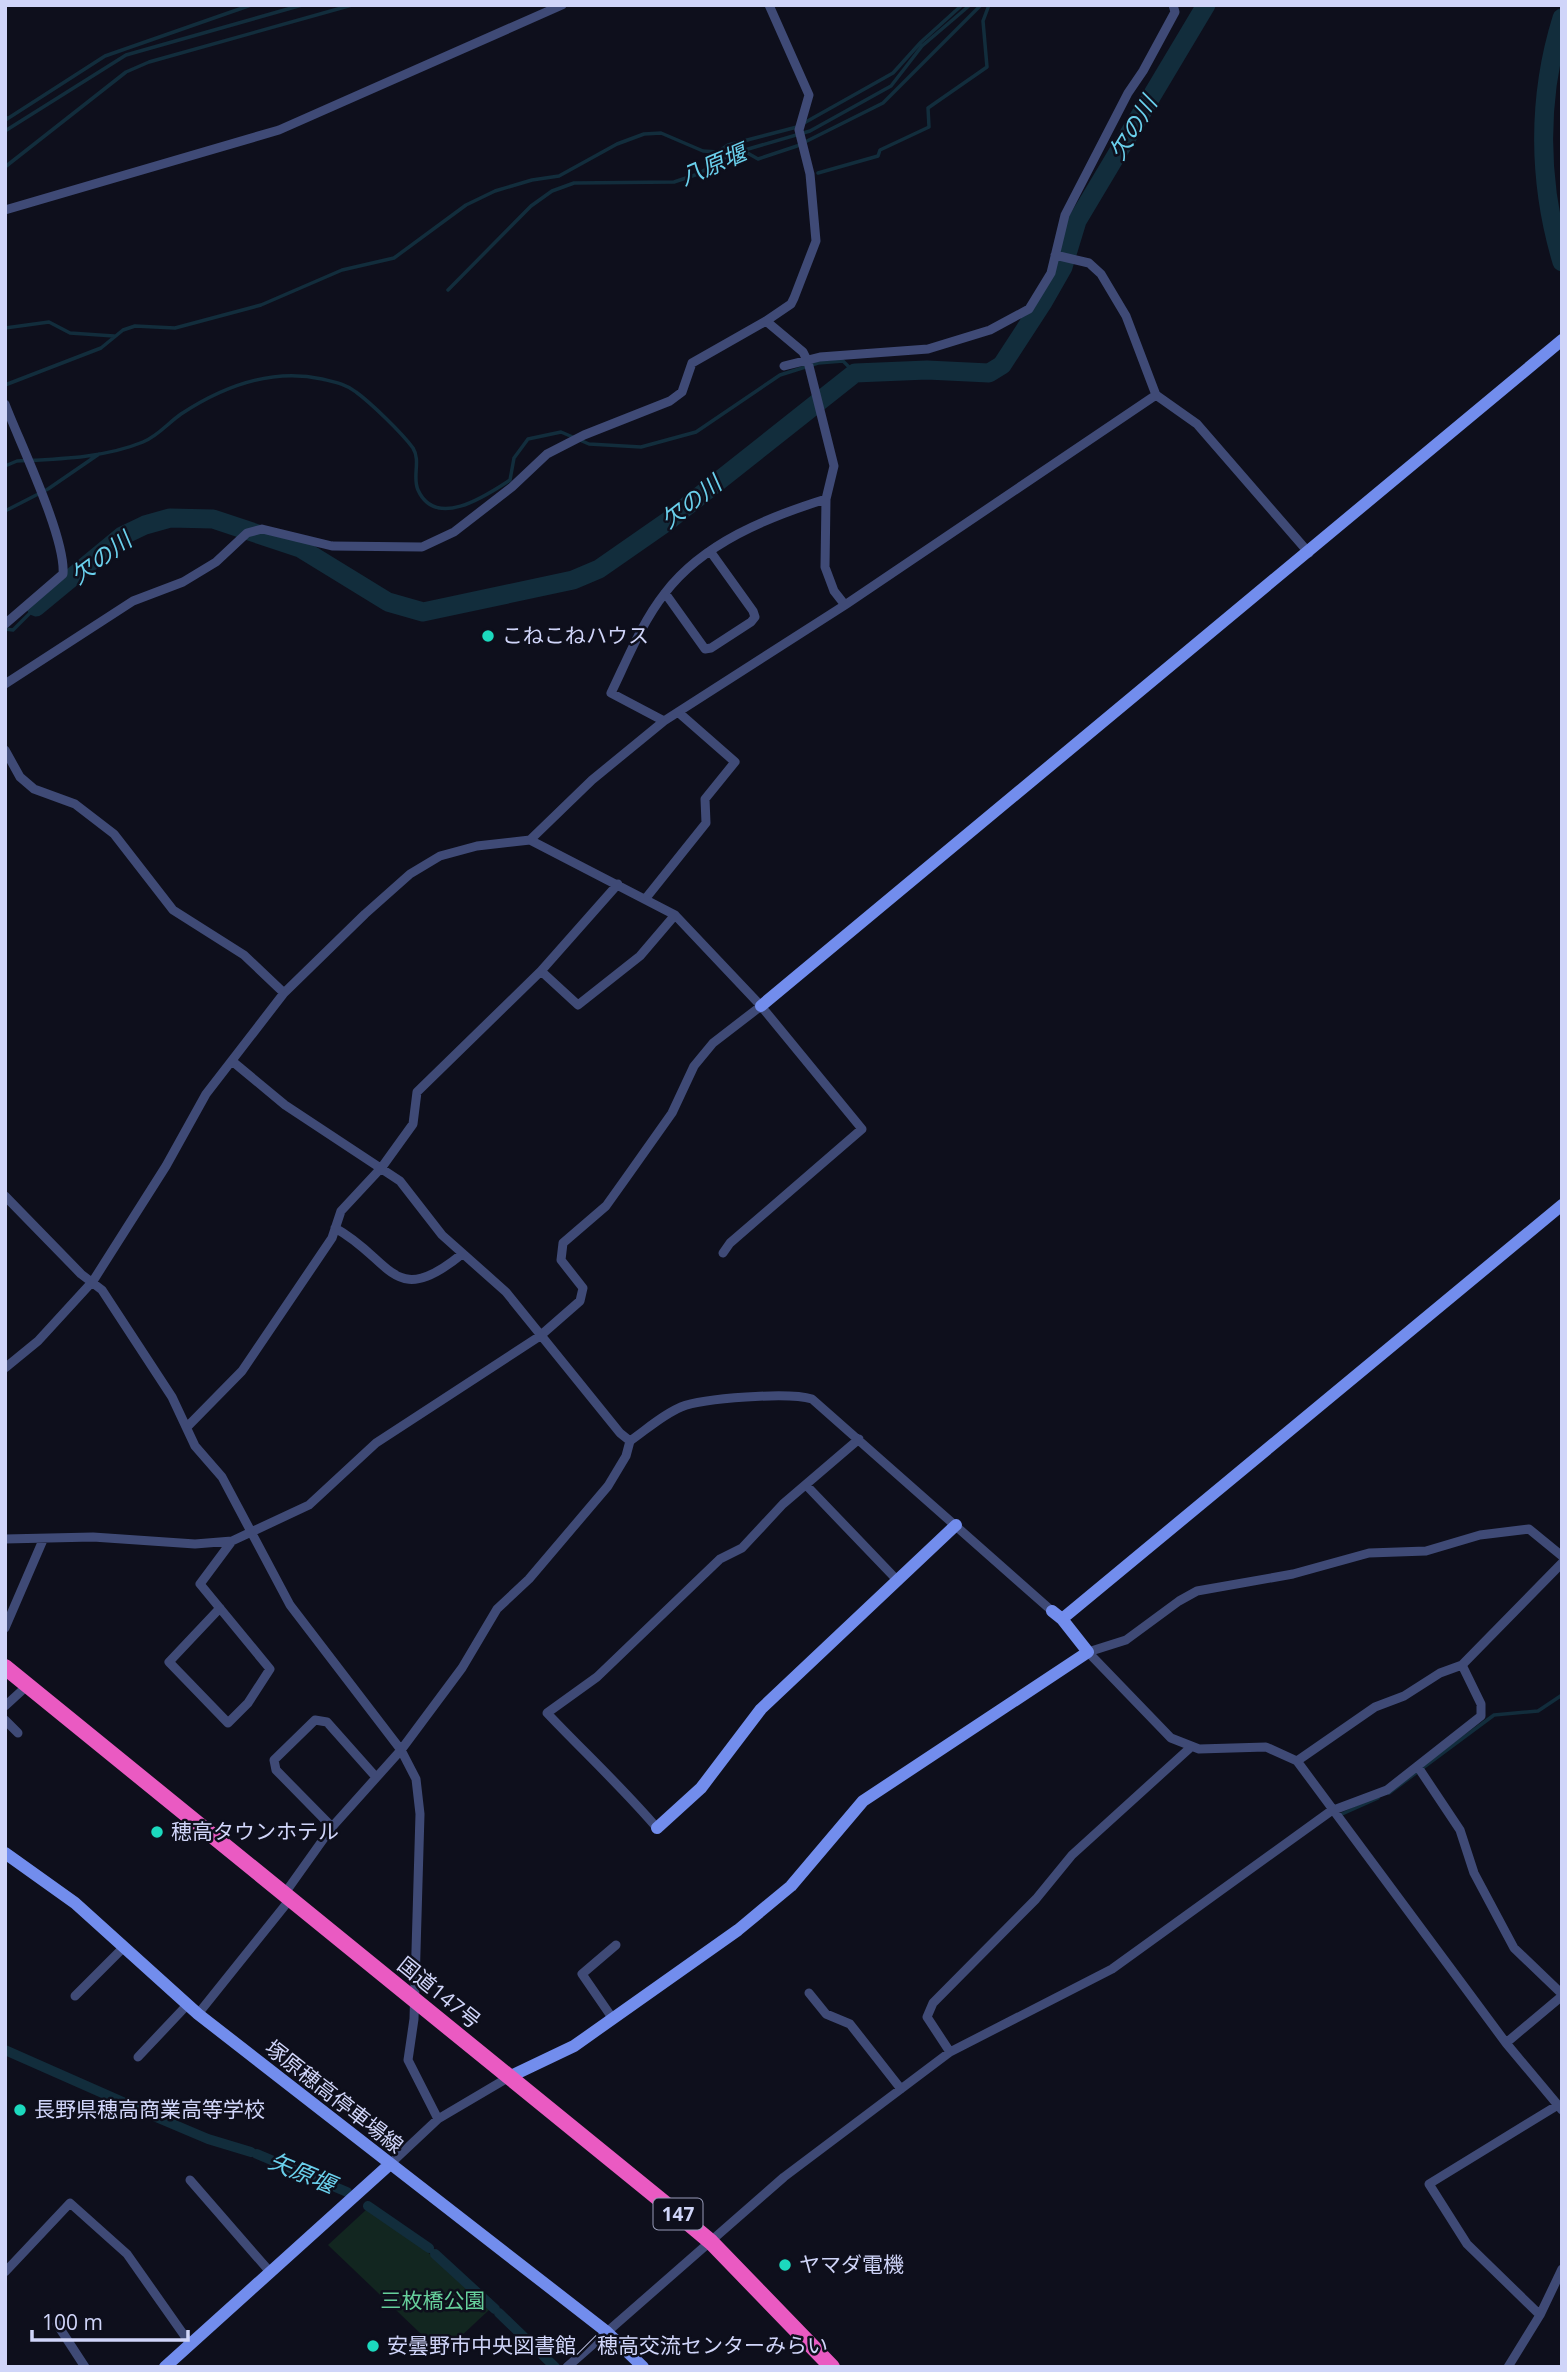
<svg xmlns="http://www.w3.org/2000/svg" width="1567" height="2372" font-family="'Open Sans','Noto Sans JP',sans-serif">
	<style>
		.green { fill: #122620 }
		.lines { fill: none; stroke-linecap: round; stroke-linejoin: round }
		.stream { stroke: #122d3c; stroke-width: 3.5 }
		.canal { stroke: #122d3c; stroke-width: 10 }
		.river { stroke: #122d3c; stroke-width: 19 }
		.street { stroke: #3f4a76; stroke-width: 9 }
		.secondary { stroke: #728ded; stroke-width: 12 }
		.highway { stroke: #ea5ac2; stroke-width: 16 }
		.poi-dot { fill: #1cd9be; stroke: #0e0f1c; stroke-width: 2.5 }
		.labels { text-anchor: middle; stroke-width: 5; stroke-linejoin: round; paint-order: stroke }
		.shield { fill: #0e0f1c; stroke: #969ab7; stroke-width: 2 }
		.shield-label { font-size: 19px; font-weight: bold; fill: #d0d5f9 }
		.poi-label { font-size: 21px; fill: #d0d5f9; stroke: #0e0f1c; text-anchor: start }
		.street-label { font-size: 21px; fill: #d0d5f9; stroke: #0e0f1c }
		.park-label { font-size: 21px; fill: #66cf9b; stroke: #0e0f1c }
		.water-label { font-size: 23px; font-style: italic; fill: #6ad0ec; stroke: #0e0f1c }
	</style>
	<rect width="100%" height="100%" fill="#0e0f1c"/>
	<path class="green" d="M367,2209L421,2246L490,2309L442,2354L328,2245Z"/>
	<g class="lines">
		<path class="stream" d="M5,116L7,119L105,56L251,5
			M804,123L893,73L921,42L962,5
			M5,131L126,55L302,5
			M744,151L758,159L797,146L883,103L981,5
			M5,167L126,72L149,62L352,5
			M818,173L878,156L880,150L929,127L928,108L987,67L983,21L989,5
			M448,290L531,206L552,191L574,183L674,182L698,174L731,154L810,131L891,86L922,46L970,5
			M5,328L49,322L70,333L114,336
			M5,385L101,348L123,330L135,326L175,328L261,305L342,270L394,258L466,205L495,191L532,180L559,176L617,144L644,134L661,133L703,151L718,152L728,145L797,127
			M5,466L17,461C58,459 104,458 143,442C158,436 168,423 181,414C222,387 272,368 322,379C334,382 346,384 356,392C371,403 402,433 413,448C421,461 412,477 418,490C436,530 487,495 510,480L514,458L528,439L561,432L589,444L641,447L696,432L780,375L818,363L843,361L855,373
			M5,511L48,489L99,454
			M5,629L13,630L36,607
			M1389,1793L1494,1715L1538,1711L1562,1695
			M1342,1814L1378,1798"/>
		<path class="canal" d="M5,2050L150,2114
			M156,2117L208,2139L251,2152
			M257,2154L347,2192
			M368,2206L429,2248
			M435,2254L495,2309
			M499,2313L555,2367"/>
		<path class="river" d="M1562,18C1537,98 1538,182 1562,262
			M36,607L122,536L145,525L170,518L213,519L300,548L388,602L423,612L573,580L599,569L668,521L855,373L927,370L989,373L1002,365L1043,302L1063,267L1077,221L1206,5"/>
		<path class="street" d="M5,210L279,130L562,5
			M1055,255L1089,263L1101,274L1126,316L1156,395L1197,424L1309,553
			M766,321L803,352L808,362L834,466L826,499L825,567L834,591L845,605
			M784,366L820,357L928,349L990,330L1029,309L1051,273L1065,215L1128,93L1143,71L1175,12L1173,5
			M5,404C20,443 66,538 63,574L5,624
			M665,593L705,649L711,648L751,622L755,617L753,611L710,551
			M5,684L133,601L183,582L216,562L247,533L262,529L332,546L422,547L454,532L512,487L547,454L584,435L670,401L682,392L692,363L766,321L791,304L794,298L816,241L810,174L799,130L809,95L769,5
			M664,721L611,693C627,660 642,622 665,593C703,543 768,517 826,499
			M5,750L20,777L34,789L75,804L114,834L173,910L244,955L284,993
			M530,840L592,780L664,721L845,605L1156,395
			M646,898L706,823L705,799L735,762L678,712
			M541,971L578,1005L640,956L675,915
			M232,1061L285,1105L400,1181L442,1235L506,1292L620,1433L630,1441
			M5,1196L81,1274L102,1290L172,1397L195,1446L222,1477L290,1605L401,1750L416,1779L420,1814L414,2019L408,2060L438,2119
			M335,1228C392,1259 393,1311 462,1254
			M5,1368L38,1341L93,1281L166,1166L206,1094L284,993L365,914L410,874L440,856L477,846L530,840L675,915L761,1006L862,1129L730,1243L723,1253
			M187,1427L242,1371L332,1238L341,1211L382,1167L413,1124L417,1092L541,971L618,884
			M806,1485L898,1581
			M5,1539L93,1537L195,1544L232,1541L309,1505L376,1443L540,1336L580,1301L583,1288L561,1260L563,1243L606,1206L626,1178L672,1113L694,1066L713,1043L761,1006
			M1562,1556L1529,1529L1480,1535L1426,1551L1369,1553L1293,1574L1197,1591L1179,1601L1126,1640L1088,1652L1171,1738L1199,1749L1266,1747L1297,1761L1506,2043L1562,2110
			M220,1608L169,1662L228,1723L248,1703L270,1669L200,1584L232,1541
			M5,1628L43,1540
			M5,1706L28,1685
			M5,1720L18,1733
			M1297,1761L1375,1707L1404,1696L1440,1673L1462,1665L1562,1563
			M1418,1767L1460,1830L1474,1873L1514,1948L1562,1994
			M332,1827L276,1770L274,1760L315,1720L327,1722L375,1776
			M657,1828C622,1787 584,1752 547,1713L597,1677L720,1559L742,1548L783,1504L859,1439
			M285,1893L332,1827L401,1750L462,1668L497,1609L529,1579L608,1486L626,1456L630,1441C646,1430 662,1415 681,1407C703,1398 789,1392 812,1399L1052,1611
			M809,1993L826,2014L850,2024L901,2089
			M75,1996L124,1947
			M198,2014L291,1898
			M613,2019L582,1974L616,1945
			M1506,2043L1562,1996
			M950,2052L927,2017L933,2003L1036,1899L1072,1855L1191,1747
			M138,2057L188,2004
			M389,2165L438,2119L509,2077
			M190,2180L271,2273
			M5,2272L70,2203L127,2254L191,2345
			M1540,2315L1467,2244L1429,2184L1558,2105
			M57,2324L85,2367
			M567,2367L784,2177L950,2052L1112,1969L1331,1811L1387,1790L1481,1716V1704L1462,1665
			M1508,2367L1540,2315L1562,2269"/>
		<path class="secondary" d="M761,1006L1562,340
			M1062,1619L1562,1205
			M657,1828L701,1788L761,1709L956,1525
			M5,1853L75,1903L198,2014L607,2332L643,2367
			M509,2077L574,2046L738,1930L791,1886L863,1801L1088,1652L1062,1619L1052,1611
			M165,2367L389,2165"/>
		<path class="highway" d="M5,1667L668,2206L711,2242L832,2367"/>
	</g>
	<g class="poi-dot">
		<circle cx="488" cy="636" r="7"/>
		<circle cx="157" cy="1832" r="7"/>
		<circle cx="20" cy="2110" r="7"/>
		<circle cx="785" cy="2265" r="7"/>
		<circle cx="373" cy="2346" r="7"/>
	</g>
	<g class="labels">
		<rect class="shield" x="653.5" y="2198.5" width="49" height="31" rx="5"/>
		<g class="shield-label">
			<text x="678" y="2221">147</text>
		</g>
		<g class="poi-label">
			<text x="502" y="643">こねこねハウス</text>
			<text x="171" y="1839">穂高タウンホテル</text>
			<text x="34" y="2117">長野県穂高商業高等学校</text>
			<text x="799" y="2272">ヤマダ電機</text>
			<text x="387" y="2353">安曇野市中央図書館／穂高交流センターみらい</text>
		</g>
		<g class="street-label">
			<text transform="translate(439 1993) rotate(39)" y="7">国道147号</text>
			<text transform="translate(334 2097) rotate(38)" y="7">塚原穂高停車場線</text>
		</g>
		<g class="park-label">
			<text x="433" y="2308">三枚橋公園</text>
		</g>
		<g class="water-label">
			<text transform="translate(1133 128) rotate(-59)" y="8">欠の川</text>
			<text transform="translate(713 165) rotate(-23)" y="8">八原堰</text>
			<text transform="translate(691 502) rotate(-38)" y="8">欠の川</text>
			<text transform="translate(101 558) rotate(-37)" y="8">欠の川</text>
			<text transform="translate(302 2173) rotate(23)" y="8">矢原堰</text>
		</g>
	</g>
	<rect width="1567" height="2372" fill="none" stroke="#d0d5f9" stroke-width="14"/>
	<path d="M32 2330v10h156v-10" fill="none" stroke="#d0d5f9" stroke-width="3.5"/>
	<text x="42" y="2330" font-size="21" fill="#d0d5f9" stroke="#0e0f1c" stroke-width="5" paint-order="stroke">100 m</text>
</svg>
